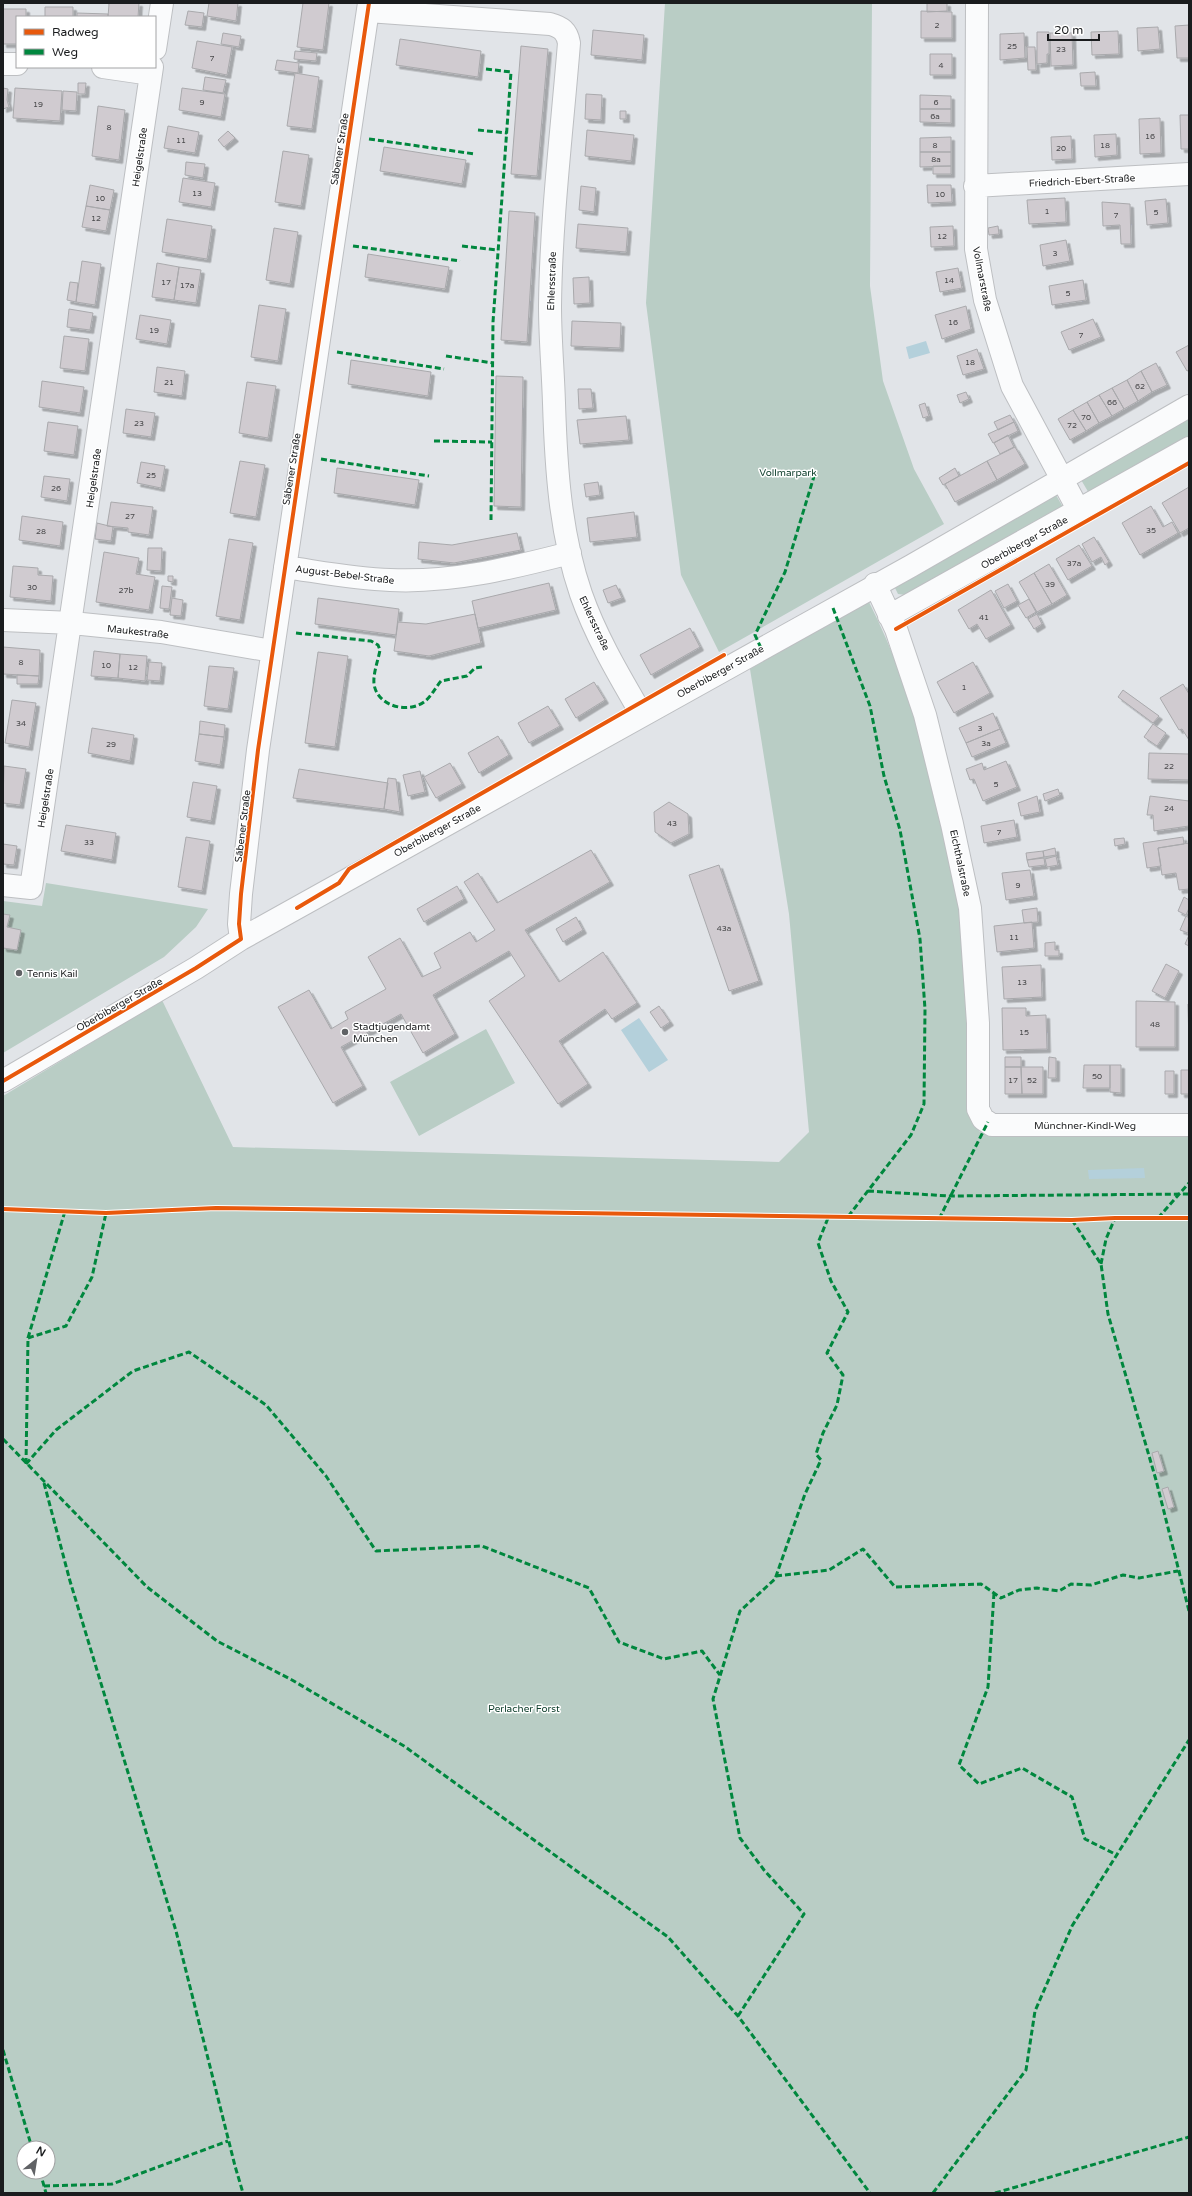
<svg xmlns="http://www.w3.org/2000/svg" width="1192" height="2196" font-family="'Varela Round',sans-serif">
	<style>
		.green { fill: #b9cdc5; fill-rule: evenodd }
		.water { fill: #b4d0db }
		.building { fill: #d0cbd0; stroke: #a9a9ac; filter: url(#shadow) }
		.lines { fill: none; stroke-linecap: round; stroke-linejoin: round }
		.minor-casing { stroke: #bdbfc2; stroke-width: 24 }
		.minor { stroke: #fafbfc; stroke-width: 22 }
		.quiet { stroke: #00873e; stroke-width: 3; stroke-dasharray: 6 3; stroke-linecap: butt }
		.cycleway-casing { stroke: #fff; stroke-width: 6 }
		.cycleway { stroke: #e8590c; stroke-width: 4 }
		.poi-dot { fill: #606265; stroke: #fff; stroke-width: 1.5 }
		.labels { text-anchor: middle; stroke-width: 3; stroke-linejoin: round; paint-order: stroke }
		.number-label { font-size: 8px; fill: #48484a }
		.street-label { font-size: 10px; fill: #1a1c1e; stroke: #fff }
		.park-label { font-size: 10px; fill: #10402e; stroke: #fff }
		.poi-label { font-size: 10px; fill: #1a1c1e; stroke: #fff; text-anchor: start }
	</style>
	<defs>
		<filter id="shadow"><feDropShadow dx="3.5" dy="3.5" stdDeviation="0" flood-color="#0004"/></filter>
	</defs>
	<rect width="100%" height="100%" fill="#e1e4e8"/>
	<path class="green" d="M665,3H872L870,286L883,381L914,469L944,524L719,652L681,575L646,303Z
		M1189,411V439L1090,495L1080,478Z
		M1056,495L1064,509L906,595L898,594L894,586Z
		M867,598C916,695 943,801 959,908C969,978 970,1049 972,1120L980,1132L998,1137L1189,1136V2193H3V1096L162,1000L233,1147L779,1162L809,1132L789,914L750,669ZM24,2148H48V2172H24Z
		M46,883L208,909L196,927L164,957L3,1053V901L42,906Z
		M486,1029L515,1083L419,1136L390,1082Z"/>
	<path class="water" d="M926,341L930,353L909,359L906,347Z
		M639,1018L668,1060L649,1072L621,1030Z
		M1144,1168L1145,1178L1089,1179L1088,1170Z"/>
	<path class="building" d="M106,3H139L138,17H108L109,4Z
		M209,3H238L236,21L207,16Z
		M303,3H329L323,50L297,47Z
		M927,3H947V11L927,12Z
		M45,7H73V17H45Z
		M3,9H26V17H17V44H3Z
		M188,11L204,13L202,27L185,25Z
		M921,11L952,12V38H921Z
		M77,13L108,14V17H77Z
		M1189,25V58H1177L1175,26Z
		M1158,27L1160,49L1138,51L1137,28Z
		M593,30L644,35L642,60L591,55Z
		M1118,31L1119,54L1092,55L1091,32Z
		M1037,32H1049V54H1047V63L1037,64Z
		M223,33L241,36L239,47L221,44Z
		M1024,33L1025,58L1000,60V34Z
		M1050,33H1072L1073,65L1051,66Z
		M400,39L481,51L478,77L396,65Z
		M197,41L232,47L227,75L192,68Z
		M521,46L548,49L537,176L511,174Z
		M1027,47H1035L1036,70H1028Z
		M295,51L317,53L316,61L294,59Z
		M930,54H952V75H930Z
		M277,60L299,63L298,73L275,70Z
		M1095,72L1096,86H1081L1080,73Z
		M295,73L319,77L312,129L287,126Z
		M205,77L226,80L223,93L203,90Z
		M78,83H86L85,94H78Z
		M3,88L8,89L7,100L9,107L3,109Z
		M15,88L62,91L60,121L13,118Z
		M182,88L225,94L221,117L179,110Z
		M63,91L77,92L76,111L62,110Z
		M586,94L602,95L601,120L585,119Z
		M920,95L951,96V109H920Z
		M98,106L125,110L119,160L92,156Z
		M920,109H951V123L920,122Z
		M620,111H626V119H620Z
		M1180,115H1189V149H1181Z
		M1160,118L1161,153L1140,154L1139,119Z
		M168,126L199,132L195,153L164,148Z
		M587,130L634,135L631,161L585,156Z
		M228,131L235,138L224,147L218,140Z
		M1116,134L1117,155L1095,157L1094,135Z
		M1071,136L1072,159L1052,160L1051,137Z
		M951,137V152H920V138Z
		M384,147L466,160L462,184L380,171Z
		M283,151L309,155L301,206L275,202Z
		M920,152H951V166L920,167Z
		M186,162L205,164L203,178L185,175Z
		M933,166H951V174H933Z
		M183,178L215,183L211,207L179,202Z
		M90,185L114,190L110,210L86,206Z
		M927,185H951L952,202L928,203Z
		M581,186L596,188L594,212L579,210Z
		M1065,198L1066,222L1029,224L1027,200Z
		M1166,199L1168,223L1147,225L1145,201Z
		M1102,202L1130,204L1131,244H1121L1120,225L1103,226Z
		M86,206L110,210L106,231L82,227Z
		M509,211L535,213L527,342L501,340Z
		M167,219L212,226L207,259L162,252Z
		M578,224L628,228L626,252L576,248Z
		M953,226L954,246L931,247L930,227Z
		M998,226L999,234L989,235L988,228Z
		M274,228L298,232L290,284L266,280Z
		M1066,240L1070,261L1043,266L1040,245Z
		M368,254L449,267L445,289L365,277Z
		M82,261L101,264L95,305L76,302Z
		M157,263L179,267L174,300L152,297Z
		M179,267L201,270L196,303L174,300Z
		M958,268L962,288L940,292L936,272Z
		M589,277L590,303L574,304L573,278Z
		M1083,280L1086,300L1052,305L1049,286Z
		M70,282L78,283L76,302L67,300Z
		M259,305L286,309L278,361L251,357Z
		M966,306L971,329L942,339L935,315Z
		M69,309L93,313L90,330L67,327Z
		M140,315L171,320L167,344L136,339Z
		M1093,319L1101,337L1069,350L1061,332Z
		M572,321L621,323L620,348L571,346Z
		M64,336L89,339L85,371L60,368Z
		M1189,345V370L1187,371L1176,352Z
		M977,349L984,369L963,375L957,356Z
		M351,360L431,372L428,396L348,384Z
		M1156,363L1167,385L1152,392L1141,371Z
		M157,367L185,371L182,396L154,392Z
		M1141,371L1152,392L1138,401L1127,380Z
		M496,376L523,377L521,507L494,506Z
		M1127,380L1138,401L1124,409L1112,388Z
		M42,381L84,387L80,413L39,407Z
		M247,382L276,386L268,438L239,433Z
		M1112,388L1124,409L1112,416L1099,395Z
		M578,389H591L593,408L579,409Z
		M966,392L969,399L960,403L957,395Z
		M1099,395L1112,416L1099,423L1087,402Z
		M1087,402L1099,423L1086,431L1073,410Z
		M925,403L929,416L923,418L919,405Z
		M126,409L155,413L151,437L123,433Z
		M1073,410L1086,431L1070,440L1058,419Z
		M1010,415L1014,422L998,430L994,422Z
		M626,416L629,440L580,444L577,420Z
		M48,422L78,426L74,455L44,451Z
		M1014,422L1018,431L993,443L988,434Z
		M1008,435L1014,447L1000,454L994,443Z
		M1015,447L1025,464L997,480L987,461Z
		M240,461L265,465L256,517L230,513Z
		M987,461L997,480L955,502L945,484Z
		M141,462L165,466L161,488L137,483Z
		M337,468L419,480L415,505L334,493Z
		M955,468L959,476L943,485L939,478Z
		M44,476L70,479L67,501L41,497Z
		M598,482L600,495L586,497L584,484Z
		M1189,487V528L1180,533L1162,503Z
		M111,502L153,507L149,535L128,532V528L107,526Z
		M1151,506L1163,527L1172,522L1178,533L1140,555L1122,523Z
		M634,512L637,537L590,542L587,518Z
		M22,516L63,522L60,546L19,540Z
		M97,523L113,527L111,541L95,539Z
		M517,533L521,550L454,563L418,559L419,542L452,545Z
		M1094,537L1109,562L1105,565L1101,557L1092,562L1082,544Z
		M229,539L253,543L240,620L216,616Z
		M1079,545L1092,566L1068,580L1056,559Z
		M148,548H162L161,571L147,570Z
		M104,552L139,558L136,574L155,577L149,610L96,602Z
		M1049,564L1067,595L1052,604L1034,573Z
		M13,566L38,568V575L53,576L51,601L10,597Z
		M1034,573L1052,604L1037,612L1019,582Z
		M168,576H173V582L168,581Z
		M549,583L556,610L478,628L472,601Z
		M1008,584L1017,601L1004,608L995,591Z
		M616,585L622,598L608,603L603,590Z
		M162,586L172,587L169,609L160,608Z
		M991,590L1011,625L986,639L977,624L969,629L958,610Z
		M172,598L183,600L181,616L170,615Z
		M318,598L399,609L396,635L315,624Z
		M1029,599L1036,612L1026,618L1018,605Z
		M475,614L481,643L429,656L394,651L398,622L426,624Z
		M1037,614L1042,624L1034,629L1028,619Z
		M690,628L700,647L651,675L640,655Z
		M3,647L40,650L39,676L3,674Z
		M94,651L120,654L118,678L91,676Z
		M318,652L348,656L335,747L305,743Z
		M120,654L147,656L145,681L118,678Z
		M149,662L162,663L160,681L147,680Z
		M973,662L990,693L954,713L937,682Z
		M209,666L234,668L228,709L204,706Z
		M17,675L39,676L38,684H17Z
		M594,682L605,700L576,718L565,699Z
		M1183,684L1189,694V740L1182,729L1179,730L1160,698Z
		M1123,690L1159,716L1153,723L1118,697Z
		M12,700L36,703L29,747L5,743Z
		M548,706L560,726L529,743L518,723Z
		M993,713L1000,729L966,743L959,728Z
		M200,721L225,725L224,737L199,734Z
		M1153,724L1166,733L1157,746L1144,737Z
		M92,728L134,735L130,761L88,753Z
		M1000,729L1006,743L972,757L966,743Z
		M199,734L224,737L220,765L195,761Z
		M498,736L509,755L479,773L468,753Z
		M1149,753L1189,754V780L1148,779Z
		M1006,761L1017,787L983,801L974,779L970,780L966,769L982,763L984,770Z
		M450,763L462,784L436,798L424,777Z
		M4,766L26,769L20,805L3,803Z
		M299,769L388,783L384,809L293,798Z
		M420,771L425,792L408,796L403,775Z
		M388,778L396,779L400,812L384,809Z
		M193,782L217,786L211,821L187,817Z
		M1058,789L1060,795L1045,801L1043,794Z
		M1037,796L1040,812L1021,816L1018,803Z
		M1150,796L1189,801V826L1154,831L1153,815H1147Z
		M669,802L688,814L689,834L671,843L655,832L654,812Z
		M1014,820L1017,837L984,843L981,826Z
		M66,825L116,833L112,860L61,851Z
		M186,837L210,841L202,891L178,887Z
		M1183,837L1184,844L1158,848L1161,866L1147,868L1143,843Z
		M1124,838L1125,844L1115,846L1114,839Z
		M1189,843V889L1179,890L1176,873L1162,875L1158,848Z
		M3,844L17,846L14,865L3,864Z
		M1055,848L1056,855L1044,857L1043,851Z
		M591,850L610,882L525,930L559,982L603,952L637,1003L612,1019L605,1009L559,1041L588,1084L558,1104L489,1001L525,976L509,951L433,995L455,1034L423,1053L401,1014L341,1047L363,1086L333,1103L278,1007L309,990L331,1029L348,1019L345,1012L386,989L368,957L400,938L422,977L441,968L434,953L470,932L476,942L495,930L464,882L478,873L497,903Z
		M1043,851L1044,857L1027,860L1026,853Z
		M1056,856L1058,865L1047,867L1045,859Z
		M1044,858L1045,865L1029,867L1027,860Z
		M719,865L759,981L729,991L689,875Z
		M1030,870L1034,896L1006,900L1002,873Z
		M457,886L464,899L424,922L417,909Z
		M1184,897L1189,900V908L1186,915L1178,911Z
		M1037,908L1038,922L1024,923L1022,910Z
		M3,914L10,915L7,927L21,930L17,950L3,948Z
		M1186,916L1189,918L1188,933L1180,930Z
		M576,917L583,930L563,942L556,929Z
		M1032,922L1034,948L997,952L994,926Z
		M1189,935V946L1185,944Z
		M1055,942V950H1059V956H1045V943Z
		M1166,964L1179,971L1165,998L1152,991Z
		M1041,965L1042,997L1004,999L1002,967Z
		M1136,1001L1175,1002V1047H1136Z
		M1188,1004H1189V1046Z
		M659,1006L670,1022L661,1028L650,1012Z
		M1002,1008H1026V1016L1046,1015L1047,1049L1003,1050Z
		M1005,1057H1021V1067H1005Z
		M1049,1057L1056,1058V1078H1048Z
		M1084,1065H1110V1088H1083Z
		M1110,1065H1121V1093L1110,1092Z
		M1005,1067H1021L1022,1094H1005Z
		M1021,1067H1043V1094H1022Z
		M1181,1070H1189V1094H1181Z
		M1165,1071H1174V1094H1165Z
		M1158,1451L1164,1471L1157,1473L1152,1453Z
		M1168,1487L1174,1507L1168,1509L1162,1489Z"/>
	<g class="lines">
		<g class="minor-casing">
			<path id="minor" d="M977,3L976,249L985,300L1012,386L1079,511
				M368,11L550,24C561,27 567,31 569,43C562,130 551,218 550,306C550,338 553,371 554,403C556,467 560,533 581,594C596,637 620,677 642,715
				M155,49L162,3
				M3,64H17
				M103,67L151,74
				M975,186L1189,174
				M285,567C320,572 355,579 390,580C452,583 512,568 570,553
				M875,584L896,629L925,715L952,824L970,908L978,1023V1109L983,1119L992,1125H1189
				M889,616L1189,448
				M3,620L72,623L161,632L272,651
				M3,885L31,888L152,67
				M241,939L239,924L241,894L258,750L369,3
				M3,1081L196,968L241,939L911,566L1189,406"/>
		</g>
		<use href="#minor" class="minor"/>
		<path class="quiet" d="M486,69L511,72L493,322L491,520
			M478,130L507,133
			M369,139L475,154
			M353,246L460,261
			M462,246L498,250
			M337,352L444,369
			M446,356L493,363
			M434,441L492,442
			M321,459L429,476
			M833,608L870,706L884,776L900,830L920,939L925,1009L924,1104L911,1135L847,1218
			M296,633L371,641L378,645L380,650C378,661 373,673 374,684C377,706 407,714 424,702C431,697 435,688 441,681L467,676L475,668L482,667
			M761,648L755,635L785,572L815,473
			M868,1191L950,1196L1189,1194
			M1158,1218L1189,1183
			M939,1219L988,1122
			M1072,1220L1101,1264L1108,1314L1156,1480L1189,1611
			M1101,1264L1106,1239L1115,1218
			M28,1338L66,1326L92,1277L106,1213
			M3,1439L147,1587L217,1641L292,1680L404,1746L668,1937L738,2016L870,2193
			M26,1464L56,1430L133,1371L189,1352L266,1405L326,1476L376,1551L482,1546L589,1588L619,1642L664,1659L702,1651L720,1675
			M26,1464L28,1338L65,1211
			M44,1483L70,1581L176,1931L235,2166L243,2193
			M776,1576L829,1570L863,1549L895,1587L981,1584L1001,1598L1019,1590L1037,1588L1059,1591L1071,1584L1091,1585L1123,1575L1139,1578L1178,1571
			M994,1593L988,1687L959,1765L979,1784L1022,1768L1072,1797L1085,1839L1117,1855
			M738,2016L804,1914L764,1870L740,1838L713,1699L740,1611L775,1579L805,1494L821,1460L816,1454L823,1433L837,1405L843,1375L827,1353L848,1312L831,1281L818,1243L828,1218
			M3,2050L32,2148
			M40,2172L46,2193
			M44,2186L112,2184L228,2141
			M933,2193L1026,2070L1035,2011L1072,1926L1189,1740
			M995,2193L1189,2137"/>
		<g class="cycleway-casing">
			<path id="cycleway" d="M896,629L1189,463
				M297,908L339,883L349,869L724,655
				M3,1081L196,968L241,939L239,924L241,894L258,750L369,3
				M3,1209L106,1213L216,1208L1072,1220L1115,1218H1189"/>
		</g>
		<use href="#cycleway" class="cycleway"/>
	</g>
	<g class="poi-dot">
		<circle cx="19" cy="973" r="4"/>
		<circle cx="345" cy="1032" r="4"/>
	</g>
	<g class="labels">
		<g class="number-label">
			<text x="937" y="28">2</text>
			<text x="1012" y="49">25</text>
			<text x="1061" y="52">23</text>
			<text x="212" y="61">7</text>
			<text x="941" y="68">4</text>
			<text x="202" y="105">9</text>
			<text x="936" y="105">6</text>
			<text x="38" y="107">19</text>
			<text x="935" y="119">6a</text>
			<text x="109" y="130">8</text>
			<text x="1150" y="139">16</text>
			<text x="181" y="143">11</text>
			<text x="935" y="148">8</text>
			<text x="1105" y="148">18</text>
			<text x="1061" y="151">20</text>
			<text x="936" y="162">8a</text>
			<text x="197" y="196">13</text>
			<text x="940" y="197">10</text>
			<text x="100" y="201">10</text>
			<text x="1047" y="214">1</text>
			<text x="1156" y="215">5</text>
			<text x="1116" y="218">7</text>
			<text x="96" y="221">12</text>
			<text x="942" y="239">12</text>
			<text x="1055" y="256">3</text>
			<text x="949" y="283">14</text>
			<text x="166" y="285">17</text>
			<text x="187" y="288">17a</text>
			<text x="1068" y="296">5</text>
			<text x="953" y="325">16</text>
			<text x="154" y="333">19</text>
			<text x="1081" y="338">7</text>
			<text x="970" y="365">18</text>
			<text x="169" y="385">21</text>
			<text x="1140" y="389">62</text>
			<text x="1112" y="405">66</text>
			<text x="1086" y="420">70</text>
			<text x="139" y="426">23</text>
			<text x="1072" y="428">72</text>
			<text x="151" y="478">25</text>
			<text x="56" y="491">26</text>
			<text x="130" y="519">27</text>
			<text x="1151" y="533">35</text>
			<text x="41" y="534">28</text>
			<text x="1074" y="566">37a</text>
			<text x="1050" y="587">39</text>
			<text x="32" y="590">30</text>
			<text x="126" y="593">27b</text>
			<text x="984" y="620">41</text>
			<text x="21" y="665">8</text>
			<text x="106" y="668">10</text>
			<text x="133" y="670">12</text>
			<text x="964" y="690">1</text>
			<text x="21" y="726">34</text>
			<text x="980" y="731">3</text>
			<text x="986" y="746">3a</text>
			<text x="111" y="747">29</text>
			<text x="1169" y="769">22</text>
			<text x="996" y="787">5</text>
			<text x="1169" y="811">24</text>
			<text x="672" y="826">43</text>
			<text x="999" y="835">7</text>
			<text x="89" y="845">33</text>
			<text x="1018" y="888">9</text>
			<text x="724" y="931">43a</text>
			<text x="1014" y="940">11</text>
			<text x="1022" y="985">13</text>
			<text x="1155" y="1027">48</text>
			<text x="1024" y="1035">15</text>
			<text x="1097" y="1079">50</text>
			<text x="1013" y="1083">17</text>
			<text x="1032" y="1083">52</text>
		</g>
		<g class="street-label">
			<text transform="translate(339 149) rotate(-81)" y="4">Säbener Straße</text>
			<text transform="translate(139 157) rotate(-82)" y="4">Heigelstraße</text>
			<text transform="translate(1082 180) rotate(-3)" y="4">Friedrich-Ebert-Straße</text>
			<text transform="translate(983 279) rotate(79)" y="4">Vollmarstraße</text>
			<text transform="translate(551 281) rotate(-88)" y="4">Ehlersstraße</text>
			<text transform="translate(291 469) rotate(-81)" y="4">Säbener Straße</text>
			<text transform="translate(93 478) rotate(-82)" y="4">Heigelstraße</text>
			<text transform="translate(1024 542) rotate(-29)" y="4">Oberbiberger Straße</text>
			<text transform="translate(345 574) rotate(7)" y="4">August-Bebel-Straße</text>
			<text transform="translate(595 623) rotate(65)" y="4">Ehlersstraße</text>
			<text transform="translate(138 631) rotate(6)" y="4">Maukestraße</text>
			<text transform="translate(720 671) rotate(-29)" y="4">Oberbiberger Straße</text>
			<text transform="translate(45 798) rotate(-81)" y="4">Heigelstraße</text>
			<text transform="translate(242 826) rotate(-83)" y="4">Säbener Straße</text>
			<text transform="translate(437 830) rotate(-29)" y="4">Oberbiberger Straße</text>
			<text transform="translate(961 863) rotate(78)" y="4">Eichthalstraße</text>
			<text transform="translate(119 1004) rotate(-30)" y="4">Oberbiberger Straße</text>
			<text x="1085" y="1129">Münchner-Kindl-Weg</text>
		</g>
		<g class="park-label">
			<text x="788" y="476">Vollmarpark</text>
			<text x="524" y="1712">Perlacher Forst</text>
		</g>
		<g class="poi-label">
			<text x="27" y="977">Tennis Kail</text>
			<text x="353" y="1030">Stadtjugendamt<tspan x="353" dy="12">München</tspan></text>
		</g>
	</g>
	<rect width="1192" height="2196" fill="none" stroke="#1a1c1e" stroke-width="8"/>
	<rect x="16" y="16" width="140" height="52" fill="#ffffff" stroke="#a3a4a5"/>
	<rect x="24" y="29" width="20" height="6" fill="#e8590c" stroke="#a3a4a5"/>
	<text x="52" y="36" font-size="12" fill="#1a1c1e">Radweg</text>
	<rect x="24" y="49" width="20" height="6" fill="#00873e" stroke="#a3a4a5"/>
	<text x="52" y="56" font-size="12" fill="#1a1c1e">Weg</text>
	<g transform="translate(36 2160) rotate(30)"><circle r="19" fill="#ffffff" stroke="#a3a4a5"/>
	<path d="M0-3L7 15L0 10L-7 15Z" fill="#606265"/>
	<text y="-6" font-size="11" font-weight="bold" text-anchor="middle" fill="#1a1c1e">N</text>
	</g>
	<path d="M1048 34v6h51v-6" fill="none" stroke="#1a1c1e" stroke-width="2"/>
	<text x="1054" y="34" font-size="12" fill="#1a1c1e" stroke="#ffffff" stroke-width="3" paint-order="stroke">20 m</text>
</svg>
